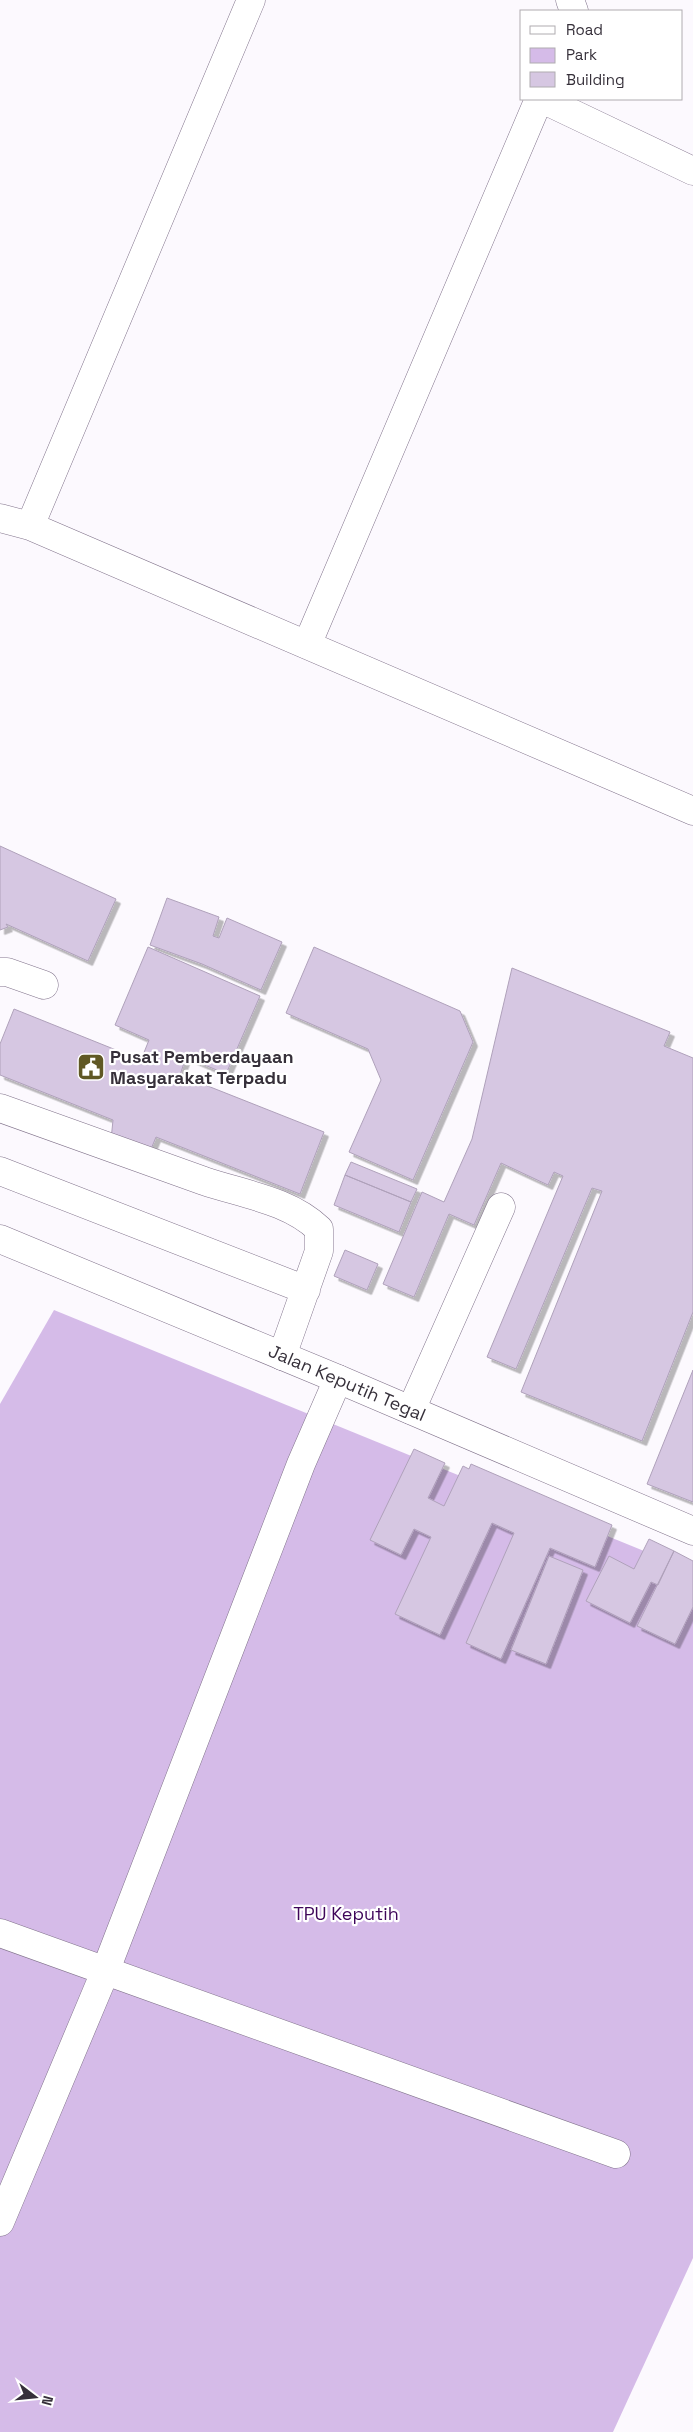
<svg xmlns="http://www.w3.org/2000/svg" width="693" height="2432" font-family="'Space Grotesk',sans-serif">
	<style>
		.green { fill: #d5bbe8 }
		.building { fill: #d6c7e2; stroke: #afa1ba; filter: url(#shadow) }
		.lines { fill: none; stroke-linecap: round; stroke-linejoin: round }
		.minor-casing { stroke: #82748c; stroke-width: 29 }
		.major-casing { stroke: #82748c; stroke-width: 29 }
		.minor { stroke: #fff; stroke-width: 28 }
		.major { stroke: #fff; stroke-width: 28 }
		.labels { text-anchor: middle; stroke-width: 4.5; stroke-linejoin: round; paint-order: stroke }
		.poi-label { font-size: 18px; font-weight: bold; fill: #36303a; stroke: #fff; text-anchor: start }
		.street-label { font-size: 18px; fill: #36303a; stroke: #fff }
		.park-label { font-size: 18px; fill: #3e0559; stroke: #fff }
	</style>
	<defs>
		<filter id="shadow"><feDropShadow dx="4.5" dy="4.5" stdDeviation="0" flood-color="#0004"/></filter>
	</defs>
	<rect width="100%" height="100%" fill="#fcf9fe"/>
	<path class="green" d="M54,1310L693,1571V2258L613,2432H0V1404Z"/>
	<path class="building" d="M0,846L116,899L88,961L6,924L8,927L0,930Z
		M167,898L219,917L213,936L219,938L227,918L282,942L261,990L202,964L150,945Z
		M148,947L260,996L226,1074L186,1057L180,1075L324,1132L300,1194L156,1137L149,1154L111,1140L113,1120L0,1075V1044L14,1009L141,1060L149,1040L115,1025Z
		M314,947L460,1011L473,1042L413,1180L349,1152L381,1080L368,1049L286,1013Z
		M512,968L670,1032L664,1046L693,1058V1312L642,1441L521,1392L602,1191L592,1188L516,1369L487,1357L563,1176L554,1172L548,1185L501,1163L474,1225L449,1214L414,1297L383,1284L422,1192L444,1202L472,1139Z
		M351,1162L417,1189L411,1202L345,1175Z
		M345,1175L411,1202L399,1232L334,1205Z
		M345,1250L378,1264L367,1290L334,1276Z
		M693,1370V1502L647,1484Z
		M414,1449L445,1463L428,1498L444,1506L463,1466L469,1469L471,1464L612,1525L595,1567L550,1548L501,1659L466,1643L514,1533L492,1523L440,1635L395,1614L431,1537L414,1529L401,1555L370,1540Z
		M649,1539L674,1551L658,1585L651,1582L630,1623L586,1601L609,1556L634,1569Z
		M674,1551L693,1561V1607L675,1644L637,1626Z
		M549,1556L583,1570L546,1664L511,1650Z"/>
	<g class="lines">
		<g class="minor-casing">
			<path id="minor" d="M570,0L574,11
				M542,99L693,171
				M0,518L30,526L693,811
				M30,526L251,0
				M307,645L539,99
				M0,972H7L44,985
				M0,1108C68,1133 136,1157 204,1181C242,1194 289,1200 319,1229V1251L282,1356
				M0,1171L306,1290
				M411,1410L501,1207
				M0,1933L616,2154
				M0,2222L105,1972L301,1464L338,1379"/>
		</g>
		<g class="major-casing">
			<path id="major" d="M0,1239L338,1379L693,1531"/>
		</g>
		<use href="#minor" class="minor"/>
		<use href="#major" class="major"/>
	</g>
	<defs>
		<g id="civic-square" transform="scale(1.4375)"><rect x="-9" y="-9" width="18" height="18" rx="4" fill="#605824" stroke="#fff"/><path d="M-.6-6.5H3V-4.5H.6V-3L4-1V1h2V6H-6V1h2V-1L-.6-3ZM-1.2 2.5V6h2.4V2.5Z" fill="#fff"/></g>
	</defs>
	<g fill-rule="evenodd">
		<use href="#civic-square" x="91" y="1067"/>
	</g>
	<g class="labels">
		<g class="poi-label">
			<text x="110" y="1063">Pusat Pemberdayaan<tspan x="110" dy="21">Masyarakat Terpadu</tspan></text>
		</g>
		<g class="street-label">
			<text transform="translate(347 1383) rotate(23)" y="6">Jalan Keputih Tegal</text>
		</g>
		<g class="park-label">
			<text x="346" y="1920">TPU Keputih</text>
		</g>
	</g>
	<rect x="520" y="10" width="162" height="90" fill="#ffffff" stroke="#afacb0"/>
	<rect x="530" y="26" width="25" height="8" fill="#ffffff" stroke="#afacb0"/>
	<text x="566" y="35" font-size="15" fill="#36303a">Road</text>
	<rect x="530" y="48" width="25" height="15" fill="#d5bbe8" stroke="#afacb0"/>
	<text x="566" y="60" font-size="15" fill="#36303a">Park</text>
	<rect x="530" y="72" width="25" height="15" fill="#d6c7e2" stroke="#afacb0"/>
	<text x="566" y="85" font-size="15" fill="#36303a">Building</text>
	<g transform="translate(35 2397) rotate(106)" stroke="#ffffff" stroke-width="4" paint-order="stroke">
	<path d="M0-4L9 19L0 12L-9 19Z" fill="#36303a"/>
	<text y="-8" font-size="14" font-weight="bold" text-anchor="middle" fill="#36303a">N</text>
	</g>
</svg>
